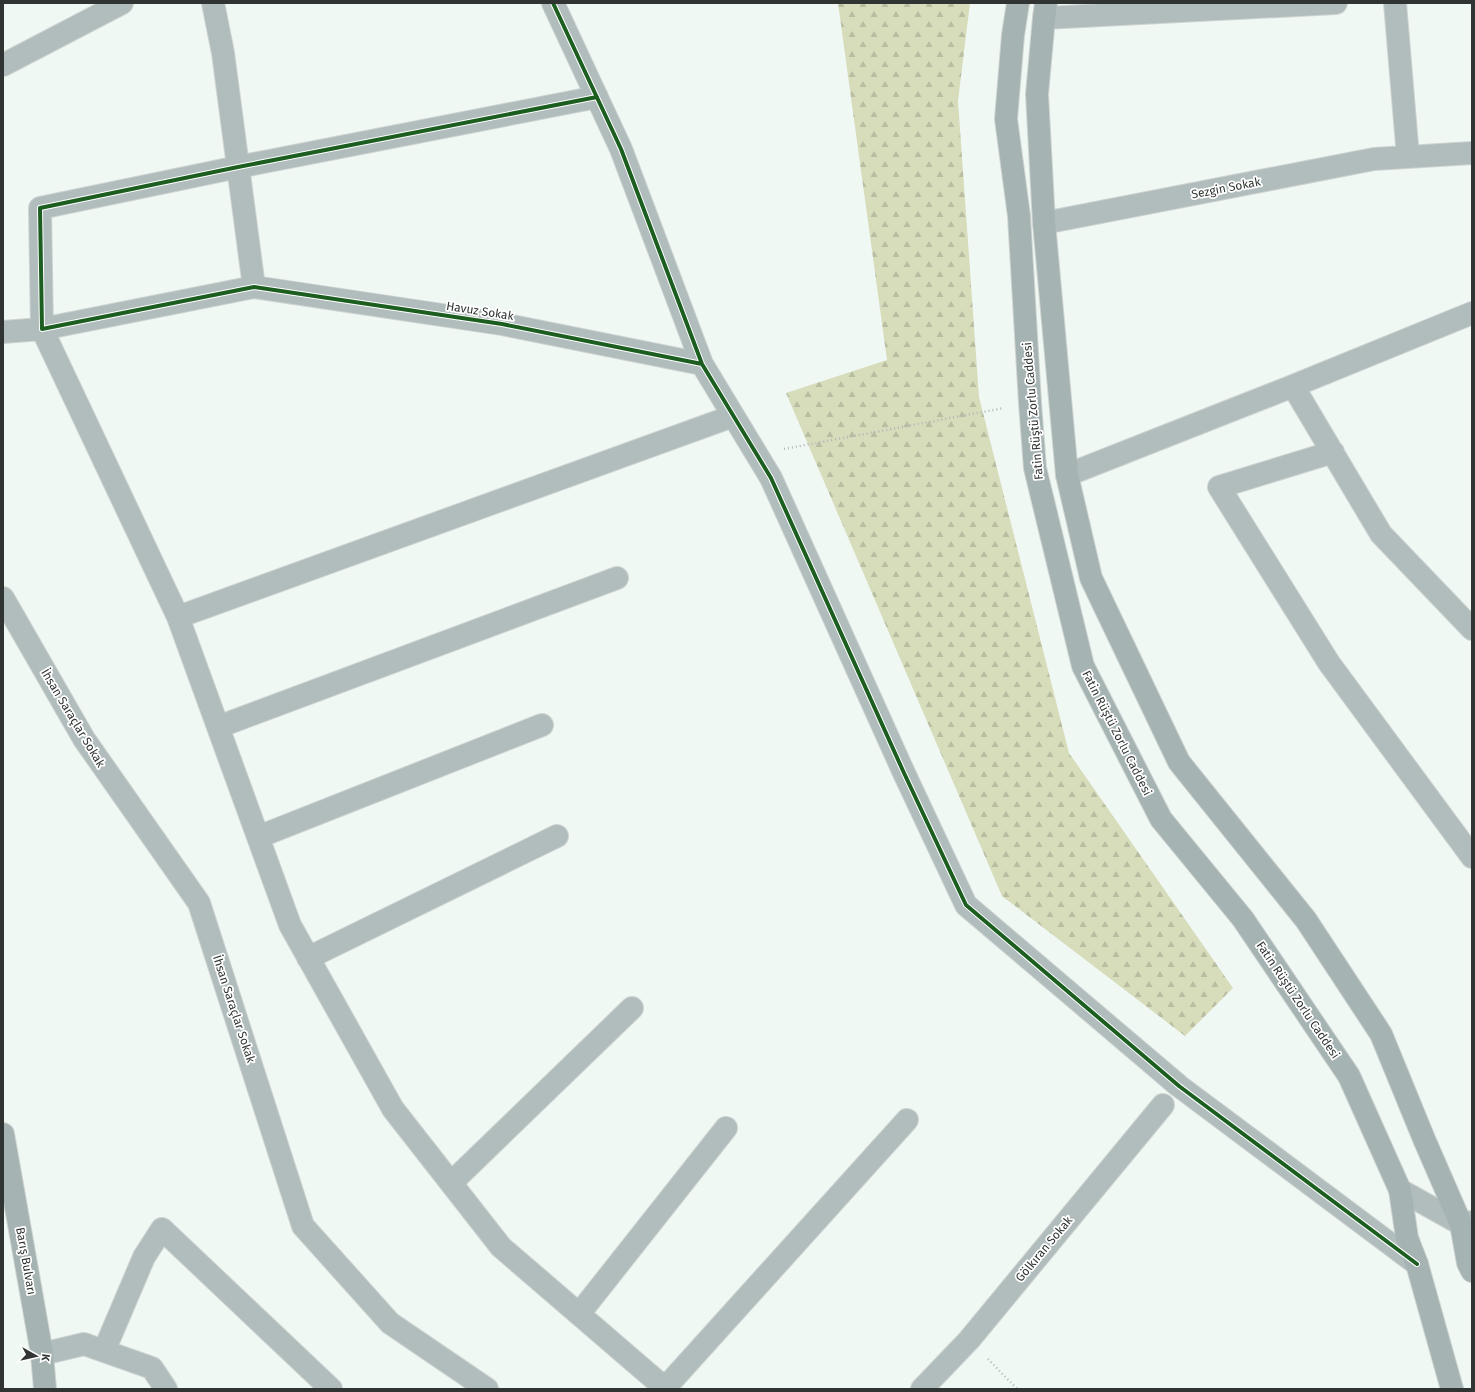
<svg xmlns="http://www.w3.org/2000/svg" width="1475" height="1392" font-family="'Fira Sans',sans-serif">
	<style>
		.forest { fill: url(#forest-firs) }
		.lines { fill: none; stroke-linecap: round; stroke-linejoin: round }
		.minor-casing { stroke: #ced4d1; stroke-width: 24 }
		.primary-casing { stroke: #ced4d1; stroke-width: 24 }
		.path { stroke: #b0b8b8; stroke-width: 2.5; stroke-dasharray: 1 3; stroke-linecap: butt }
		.minor { stroke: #b1bcbc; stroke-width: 22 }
		.primary { stroke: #a6b3b3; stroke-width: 22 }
		.cycleway-casing { stroke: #fff; stroke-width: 6 }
		.cycleway { stroke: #1b5e20; stroke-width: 4 }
		.labels { text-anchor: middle; stroke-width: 3.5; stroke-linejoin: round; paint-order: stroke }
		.street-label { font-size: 12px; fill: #303533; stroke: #fff }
	</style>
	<defs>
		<pattern id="forest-firs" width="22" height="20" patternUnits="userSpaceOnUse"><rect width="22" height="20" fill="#d7dcbb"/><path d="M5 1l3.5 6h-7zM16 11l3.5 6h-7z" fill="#b9bda1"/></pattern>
	</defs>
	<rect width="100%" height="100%" fill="#f0f8f4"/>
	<path class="forest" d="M838,3H970L958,101L979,397L1069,753L1233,988L1185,1036L1002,896L786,393L887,360Z"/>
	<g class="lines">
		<g class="minor-casing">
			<path id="minor" d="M213,3L223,53L254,287
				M553,3L621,149L702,364L771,478L904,773L966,905L1179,1086L1417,1264
				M1395,3L1408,157
				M1044,18L1336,3
				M3,65L122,3
				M597,97L238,167L40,208L42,329L254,287L502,324L702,364
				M1044,223L1374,159L1472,153
				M3,332L42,329L178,617L733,416
				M1293,386L1381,534L1472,629
				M1333,452L1219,487L1329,663L1472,857
				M1067,475L1293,386L1472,313
				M3,598L84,739L199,903L303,1226L390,1323L487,1389
				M178,617L290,925L393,1109L501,1247L666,1389
				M218,727L617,578
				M258,837L542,725
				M308,958L557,836
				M451,1183L632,1008
				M1400,1190L1461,1224L1472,1222
				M579,1314L726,1128
				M104,1351L144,1257L162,1229L331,1389
				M42,1354L84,1344L152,1368L166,1389
				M665,1388L907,1120
				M922,1389L969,1340L1163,1105"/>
		</g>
		<g class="primary-casing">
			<path id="primary" d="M1018,3L1013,35L1006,119L1019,216L1030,403L1035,468L1083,666L1161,819L1243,919L1349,1076L1400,1190L1407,1238L1417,1264L1452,1389
				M1046,3L1044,18L1037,94L1044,223L1067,475L1091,578L1179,762L1306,920L1381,1034L1424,1139L1461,1224L1468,1263L1472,1271
				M3,1134L42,1354L45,1389"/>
		</g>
		<path class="path" d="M784,449L1004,408
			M988,1359L1017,1389"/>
		<use href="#minor" class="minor"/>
		<use href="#primary" class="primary"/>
		<g class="cycleway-casing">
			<path id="cycleway" d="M553,3L621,149L702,364L771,478L904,773L966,905L1179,1086L1417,1264
				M597,97L238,167L40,208L42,329L254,287L502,324L702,364"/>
		</g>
		<use href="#cycleway" class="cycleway"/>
	</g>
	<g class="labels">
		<g class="street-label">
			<text transform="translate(1226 188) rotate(-11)" y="4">Sezgin Sokak</text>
			<text transform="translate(480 311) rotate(9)" y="4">Havuz Sokak</text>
			<text transform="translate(1033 411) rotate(-95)" y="4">Fatin Rüştü Zorlu Caddesi</text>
			<text transform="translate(73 718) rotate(59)" y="4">İhsan Saraçlar Sokak</text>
			<text transform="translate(1117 733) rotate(63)" y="4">Fatin Rüştü Zorlu Caddesi</text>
			<text transform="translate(1298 1000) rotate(56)" y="4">Fatin Rüştü Zorlu Caddesi</text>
			<text transform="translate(234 1009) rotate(72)" y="4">İhsan Saraçlar Sokak</text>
			<text transform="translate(1044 1249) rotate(-50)" y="4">Gölkıran Sokak</text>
			<text transform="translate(26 1261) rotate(80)" y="4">Barış Bulvarı</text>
		</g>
	</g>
	<rect width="1475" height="1392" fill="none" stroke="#303533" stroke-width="8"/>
	<g transform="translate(36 1356) rotate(98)" stroke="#ffffff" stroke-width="3" paint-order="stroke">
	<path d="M0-3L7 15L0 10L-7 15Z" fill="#303533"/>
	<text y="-6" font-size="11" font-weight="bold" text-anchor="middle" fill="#303533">K</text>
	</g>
</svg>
